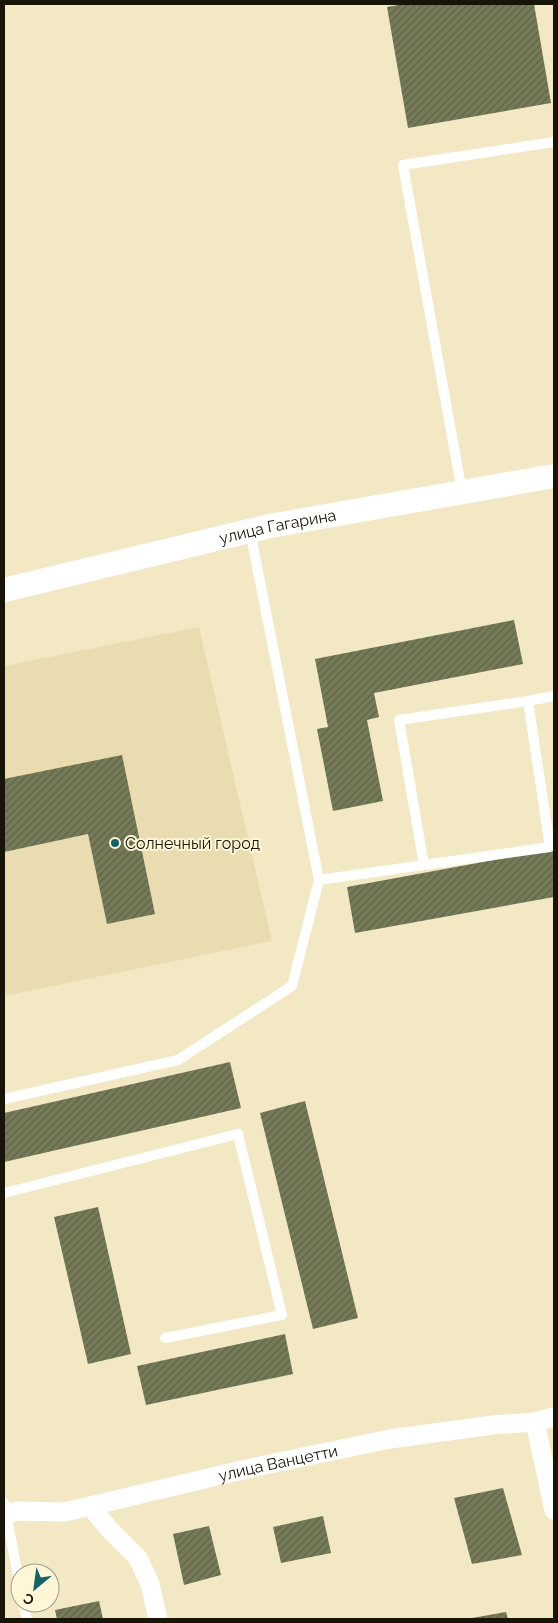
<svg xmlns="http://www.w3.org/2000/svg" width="558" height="1623" font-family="Raleway,sans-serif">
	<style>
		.built { fill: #e9dcb0 }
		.building { fill: url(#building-hatch) }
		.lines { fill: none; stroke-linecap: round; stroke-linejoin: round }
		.service { stroke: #fff; stroke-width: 10 }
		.minor { stroke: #fff; stroke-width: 19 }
		.tertiary { stroke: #fff; stroke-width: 24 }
		.poi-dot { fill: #146369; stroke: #fff6d8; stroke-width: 2 }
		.labels { text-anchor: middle; stroke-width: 4; stroke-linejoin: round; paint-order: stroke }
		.street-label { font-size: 16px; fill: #181407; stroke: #fff6d8 }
		.poi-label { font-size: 16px; fill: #181407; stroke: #fff6d8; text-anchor: start }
	</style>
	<defs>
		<pattern id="building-hatch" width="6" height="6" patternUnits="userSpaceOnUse" patternTransform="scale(1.25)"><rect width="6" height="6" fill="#757a58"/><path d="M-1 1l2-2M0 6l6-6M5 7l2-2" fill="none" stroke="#5f6347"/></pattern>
	</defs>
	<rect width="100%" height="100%" fill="#f3e8c4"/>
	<path class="built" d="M199,627L272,941L4,996V666Z"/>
	<path class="building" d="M404,4H534L551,103L408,128L387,7Z
		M514,620L523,664L374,693L379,717L367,720L383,801L333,811L317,729L328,727L315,659Z
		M122,755L155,914L107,924L88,834L4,852V779Z
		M554,849V897L355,933L347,887Z
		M230,1062L241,1108L4,1162V1113Z
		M305,1101L358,1318L313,1329L260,1113Z
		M98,1207L131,1354L88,1364L54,1217Z
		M285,1334L293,1374L146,1405L137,1366Z
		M503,1488L522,1555L472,1564L454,1498Z
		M323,1516L331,1553L281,1563L273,1527Z
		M209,1526L221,1575L184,1585L173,1534Z
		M99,1601L103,1619H57L55,1610Z
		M506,1612L508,1619H472V1618Z"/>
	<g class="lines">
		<path class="service" d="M462,492L403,165L554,142
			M250,531L319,880L550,847L528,701L399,720L424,865
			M528,701L554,696
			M4,1099L178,1060L292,986L319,880
			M4,1193L238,1134L282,1315L165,1338
			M4,1503L20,1586
			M23,1603L27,1619"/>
		<g class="minor">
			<path d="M535,1422L554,1510"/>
			<path d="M90,1506L110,1530L138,1558L150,1584L158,1619"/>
			<path id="s1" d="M4,1514L19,1511L65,1512L255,1467L390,1439L493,1425L535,1422L554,1417"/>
		</g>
		<path class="tertiary" id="s2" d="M4,590L270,526L554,476"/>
	</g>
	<circle class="poi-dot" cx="115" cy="843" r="5"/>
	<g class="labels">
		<g class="street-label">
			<text dy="6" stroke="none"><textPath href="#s2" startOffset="281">улица Гагарина</textPath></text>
			<text dy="6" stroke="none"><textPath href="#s1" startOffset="280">улица Ванцетти</textPath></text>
		</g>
		<g class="poi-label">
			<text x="125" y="849">Солнечный город</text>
		</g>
	</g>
	<rect width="558" height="1623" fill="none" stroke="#181407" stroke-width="10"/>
	<g transform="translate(35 1588) rotate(209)"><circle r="24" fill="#fff6d8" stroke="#a39c84"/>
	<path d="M0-4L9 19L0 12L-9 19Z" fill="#146369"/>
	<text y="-8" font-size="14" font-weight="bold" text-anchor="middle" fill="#181407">С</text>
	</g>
</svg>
